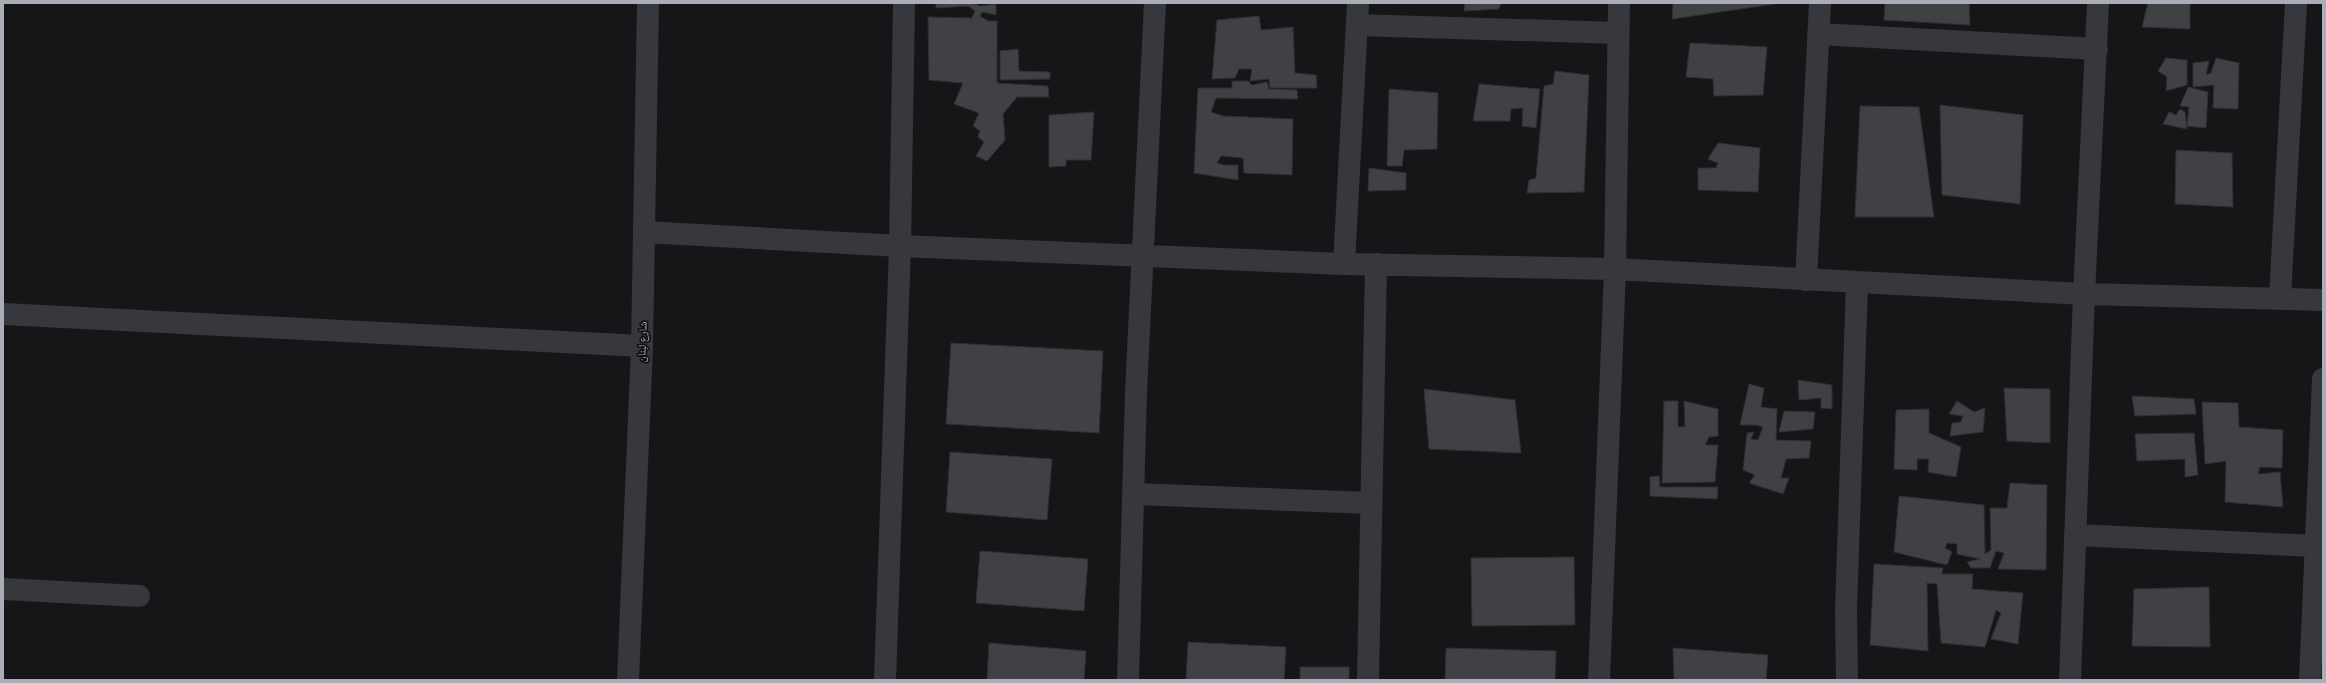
<svg xmlns="http://www.w3.org/2000/svg" width="2326" height="683" font-family="Signika,'Noto Naskh Arabic',sans-serif">
	<style>
		.building { fill: #404145; stroke: #303034 }
		.lines { fill: none; stroke-linecap: round; stroke-linejoin: round }
		.minor { stroke: #37383d; stroke-width: 22 }
		.tertiary { stroke: #37383d; stroke-width: 22 }
		.labels { text-anchor: middle; stroke-width: 3.5; stroke-linejoin: round; paint-order: stroke }
		.street-label { font-size: 11px; fill: #a8adb8; stroke: #111113 }
	</style>
	<rect width="100%" height="100%" fill="#161618"/>
	<path class="building" d="M936,3H973L980,6L996,4V15L982,12L980,16L988,21H997V83L1048,86L1049,97H1017L1003,114L1005,140L987,161L976,156L984,142L978,137L980,131L973,126L979,113L954,104L963,83L929,80L928,17L972,18L975,11L968,6L936,8Z
		M1465,3H1501L1499,9L1464,11Z
		M1673,3H1782L1672,19Z
		M1885,3H1969L1970,25L1884,20Z
		M2148,3H2190V29L2142,27Z
		M1259,16L1261,30L1293,27L1295,73L1316,75L1317,88H1270L1269,79L1250,81L1252,69H1239L1235,78L1212,79L1217,20Z
		M1690,43L1767,47L1763,95L1714,96L1713,79L1686,77Z
		M1018,49L1019,71L1050,72V79L1000,80V51Z
		M2166,58L2187,60V85L2166,91L2167,77L2158,71Z
		M2216,58L2239,63L2238,109L2213,108L2214,85L2193,87V63L2209,61L2206,75L2211,73Z
		M1555,71L1589,75L1584,192L1527,193L1529,180L1536,178L1544,86L1553,84Z
		M1232,81H1248L1252,85L1267,82L1269,89L1297,90L1298,99L1216,98L1211,112L1223,116L1293,119L1292,175L1244,173L1243,158L1221,156L1217,163L1224,165H1238V180L1194,173L1198,88H1232Z
		M1479,84L1540,89L1536,128L1522,126L1523,108L1511,109L1510,121H1473Z
		M2188,87L2208,92L2206,128L2187,126L2189,107L2180,106Z
		M1389,89L1438,93L1437,149L1404,150L1402,166H1387Z
		M1940,105L2023,115L2020,204L1942,195Z
		M1860,106L1919,107L1934,217H1855Z
		M2180,109L2185,112L2187,129L2163,124L2169,112L2176,115Z
		M1094,112L1091,160H1066V166L1049,167V115Z
		M1718,143L1760,148L1758,192L1698,190V168H1716L1718,163L1708,159Z
		M2176,150L2232,153L2233,207L2175,204Z
		M1369,168L1406,173V190L1368,191Z
		M951,343L1103,351L1099,433L946,424Z
		M1798,380L1832,385V409L1821,408V398L1799,400Z
		M1749,384L1764,388L1761,407L1777,409L1776,440L1811,441L1809,458L1786,459L1781,478H1789L1783,494L1749,483L1755,475L1743,470L1747,433L1754,432L1751,439L1758,440L1763,427L1756,425H1740Z
		M2004,388L2050,389V443L2007,441Z
		M1424,389L1515,400L1521,453L1429,449Z
		M2132,396L2194,399L2196,414L2135,416Z
		M1664,401H1678V427H1685L1684,401L1718,409V436L1709,437L1705,445H1718L1715,482L1662,483Z
		M1957,401L1974,412L1985,408L1983,432L1950,436L1952,423L1961,422L1963,416L1949,414Z
		M2202,402L2238,403L2239,427L2283,430L2282,468L2260,467L2258,474L2280,472L2283,507L2225,502L2226,461L2205,464Z
		M1929,409V433L1961,447L1956,477L1928,472L1929,459H1917V470L1894,469L1896,410Z
		M1784,411L1815,412L1813,429L1779,432Z
		M2194,433L2198,475L2185,477V459L2137,461L2135,434Z
		M950,452L1052,459L1047,520L946,512Z
		M1659,476L1660,487H1718L1717,499L1650,496V477Z
		M2010,483L2047,485L2046,570L1998,569L2004,553L1996,551L1990,568H1971L1967,562L1980,559L1957,554V544L1947,543L1945,548L1952,552L1947,565L1894,552L1899,496L1984,505L1985,554L1991,550L1990,508H2007Z
		M980,551L1088,559L1084,611L976,603Z
		M1574,557L1575,625L1472,626L1471,558Z
		M1874,564L1943,568L1942,574H1973L1972,589L2023,593L2018,644L1991,639L2001,613L1996,610L1985,647L1941,643L1937,584L1927,583L1928,651L1870,645Z
		M2209,587L2210,647L2132,646L2134,589Z
		M1188,642L1286,647L1284,680H1186Z
		M989,643L1086,651L1084,680H987Z
		M1446,648L1556,651L1555,680H1445Z
		M1673,648L1768,655L1766,680H1674Z
		M1300,667H1349V680H1300Z"/>
	<g class="lines">
		<path class="minor" d="M1357,25L1618,33
			M1818,34L2097,49
			M644,232L900,246L1344,264L1615,269L2084,294L2323,300
			M1344,264L1358,3
			M1806,280L1820,3
			M2280,297L2296,3
			M3,314L642,346
			M1134,494L1371,503
			M2075,535L2316,546
			M3,589L139,596
			M885,680L900,246L904,3
			M1128,680L1136,392L1155,3
			M1368,680L1376,264
			M1599,680L1615,269L1619,3
			M1847,680L1846,610L1857,283
			M2070,680L2084,294L2098,3
			M2310,680L2323,379"/>
		<path class="tertiary" d="M628,680L642,346L648,3"/>
	</g>
	<g class="labels">
		<g class="street-label">
			<text transform="translate(642 342) rotate(-88)" y="4">شارع لبنان</text>
		</g>
	</g>
	<rect width="2326" height="683" fill="none" stroke="#a8adb8" stroke-width="8"/>
</svg>
